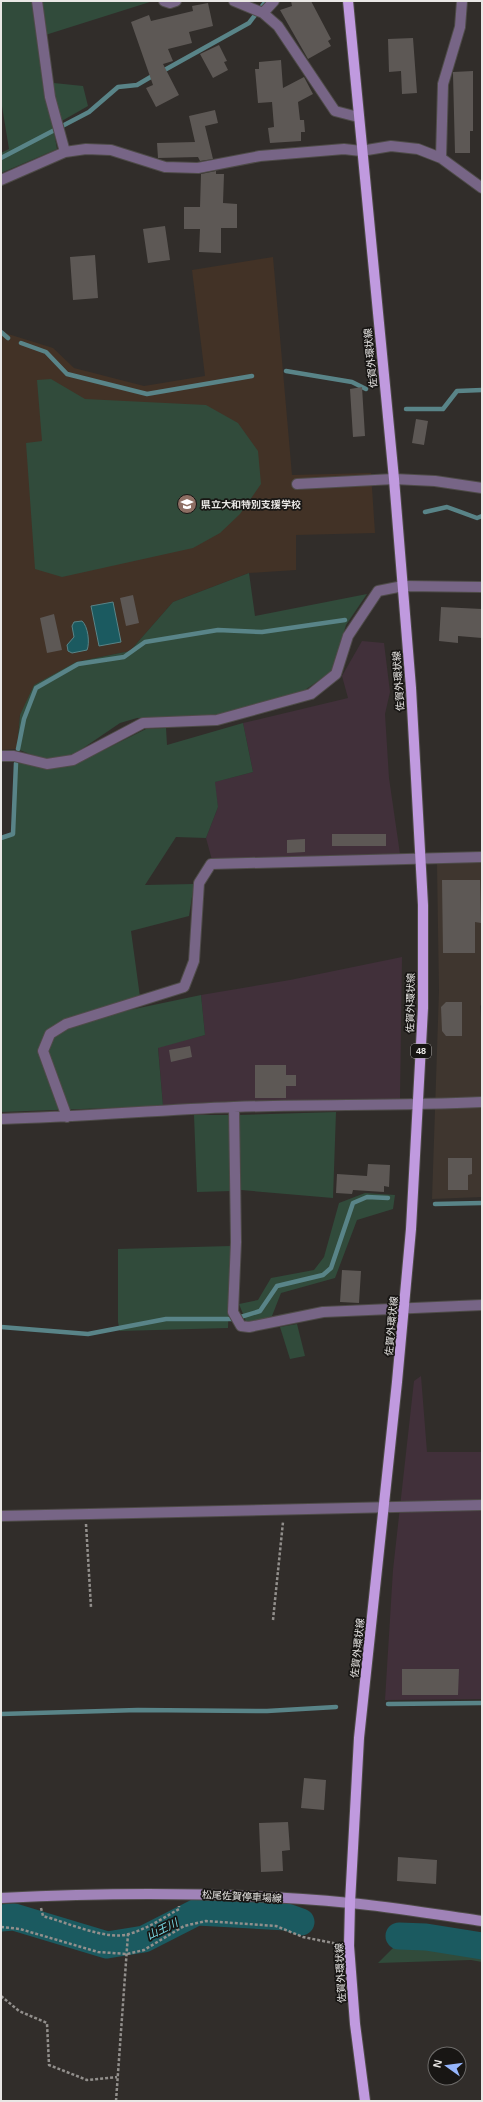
<svg xmlns="http://www.w3.org/2000/svg" width="483" height="2102" font-family="Arial,'Noto Sans JP',sans-serif">
	<style>
		.built { fill: #3f362f }
		.industrial { fill: #41303a }
		.education { fill: #423226 }
		.green { fill: #314b3b }
		.water { fill: #1b5a60; stroke: #598488 }
		.lines { fill: none; stroke-linecap: round; stroke-linejoin: round }
		.stream { stroke: #598488; stroke-width: 4.5 }
		.river { stroke: #1b5a60; stroke-width: 27 }
		.building { fill: #5d5855 }
		.street-casing { stroke: #4e4b48; stroke-width: 12 }
		.secondary-casing { stroke: #4e4b48; stroke-width: 12 }
		.primary-casing { stroke: #4e4b48; stroke-width: 12 }
		.path { stroke: #928f8c; stroke-width: 2.5; stroke-dasharray: 3 2; stroke-linecap: butt }
		.street { stroke: #776586; stroke-width: 10 }
		.secondary { stroke: #a083b8; stroke-width: 10 }
		.primary { stroke: #c09adf; stroke-width: 10 }
		.labels { text-anchor: middle; stroke-width: 3.5; stroke-linejoin: round; paint-order: stroke }
		.shield { fill: #181614; stroke: #aaa8a6; stroke-width: 1 }
		.shield-label { font-size: 9px; font-weight: bold; fill: #e9e7e5 }
		.street-label { font-size: 10px; fill: #e9e7e5; stroke: #181614 }
		.poi-label { font-size: 10px; font-weight: bold; fill: #e9e7e5; stroke: #181614; text-anchor: start }
		.water-label { font-size: 11px; font-style: italic; fill: #79dae5; stroke: #181614 }
	</style>
	<rect width="100%" height="100%" fill="#312d2a"/>
	<path class="built" d="M482,862V1004L480,1006L482,1027V1197L432,1199L439,991L437,864Z"/>
	<path class="industrial" d="M362,641L384,643L390,692L385,714L389,778L400,854L212,860L206,838L218,807L214,782L253,772L243,723L348,698L342,676Z
		M402,957L400,1099L163,1106L158,1047L205,1035L201,995L290,980Z
		M421,1376L427,1452H482V1699L385,1700L393,1570L414,1381Z"/>
	<path class="education" d="M273,257L292,475L371,473L375,533L296,535V570L249,573L173,602L130,651L76,662L20,715L17,749L1,750V330L8,334L53,348L74,368L144,386L205,376L192,270Z"/>
	<path class="green" d="M1,1H153L39,37L44,82L83,86L88,106L53,126L57,149L1,173V153L9,149L1,100Z
		M51,379L85,399L206,405L238,423L258,451L261,484L240,514L220,533L193,548L62,577L35,569L26,443L42,441L37,380Z
		M249,573L255,616L367,594L346,625L332,671L305,690L215,716L137,718L120,723L73,755L45,760L17,749L20,715L34,685L76,662L130,651L173,602Z
		M243,723L253,772L215,782L218,807L206,838L176,837L145,885L194,884L189,916L131,931L140,997L58,1025L201,995L205,1035L158,1048L163,1106L1,1112V838L13,835L18,763L46,767L74,765L146,729L166,728L167,745Z
		M336,1112L333,1198L241,1190L239,1115Z
		M194,1115H232V1191L197,1192Z
		M365,1193L395,1195L393,1209L357,1220L335,1278L281,1293L272,1316L247,1324L239,1304L258,1300L271,1278L314,1270L324,1257L339,1203Z
		M231,1246L228,1328L120,1331L118,1322V1249Z
		M297,1324L305,1356L290,1359L280,1327Z
		M395,1946L460,1949L482,1952V1962L471,1960L378,1963Z"/>
	<path class="water" d="M113,602L121,642L99,646L91,606Z
		M82,621C88,626 90,643 87,650L72,653L68,651L67,645L74,637L72,626L74,622Z"/>
	<g class="lines">
		<path class="stream" d="M161,72L249,23L266,1
			M1,158L89,112L118,87L137,85L154,75
			M1,332L8,338
			M21,343L46,352L67,374L147,394L252,376
			M286,371L352,382L366,389
			M406,409H443L457,391L482,390
			M425,512L447,507L477,518L482,516
			M18,749L24,719L36,688L78,664L124,657L145,642L218,630L262,632L345,620
			M1,838L13,834L16,763
			M435,1204L482,1203
			M1,1327L88,1334L166,1319H234L260,1311L277,1286L323,1275L331,1268L353,1203L367,1197L388,1198
			M388,1704L482,1703
			M1,1714L138,1710L267,1711L336,1707"/>
		<path class="river" d="M1,1918L14,1917L107,1945L144,1939L197,1912L287,1917L301,1922
			M399,1936L426,1937L482,1946"/>
	</g>
	<path class="building" d="M291,1H311L331,39L328,41L331,46L308,59L280,10L292,6Z
		M208,3L213,26L189,32L192,43L168,49L173,61L163,64L179,95L156,107L146,88L153,85L131,22L149,15L151,21L193,11L192,6Z
		M413,38L417,93L402,94L401,71L389,72L388,39Z
		M219,45L227,61L224,62L228,70L213,78L200,54Z
		M281,60L283,88L304,77L313,94L298,102L300,120H304L305,132H301V141L270,143L268,128L274,127L272,102L258,103L255,69H259V62Z
		M473,71V131H470V153H455L453,74V72Z
		M215,110L218,123L205,126L213,159L200,161L198,157L158,158L157,143L195,142L189,116Z
		M216,171V174H224L223,203L237,204V228H221V253L199,252L200,229H184V207H200L201,174Z
		M165,226L170,260L148,263L143,229Z
		M95,255L98,298L73,300L70,257Z
		M362,387L365,436L353,437L350,389Z
		M416,419L428,421L424,445L412,443Z
		M133,595L139,623L126,626L120,598Z
		M441,607L482,609V638L458,636V643L439,641Z
		M54,614L62,650L47,653L40,618Z
		M332,834H386V846H332Z
		M305,839V852L287,853V840Z
		M442,880H480L481,923L475,922V953H443Z
		M446,1002H462V1036H446L442,1031L441,1007Z
		M190,1046L192,1057L171,1062L169,1050Z
		M255,1065H286V1075H296V1086H286V1098H255Z
		M448,1158H472V1174L468,1175V1190H448Z
		M368,1164L390,1165L389,1187L384,1186V1192L353,1190L352,1194L336,1193L337,1174L367,1176Z
		M342,1270L361,1271L359,1303L340,1302Z
		M402,1669H459L458,1695H402Z
		M304,1778L326,1780L324,1810L301,1808Z
		M288,1822L290,1850L282,1851L283,1871L261,1872L259,1823Z
		M398,1857L437,1860L436,1884L397,1881Z"/>
	<g class="lines">
		<g class="street-casing">
			<path id="street" d="M37,1L50,97L65,152
				M164,1L170,3L176,1
				M234,1L263,13L278,26L335,111L358,117
				M263,13L274,1
				M441,158L443,84L460,27L462,1
				M1,180L65,152L86,149L111,150L165,167L198,168L260,156L344,149L361,151L391,146L418,149L441,158L482,188
				M297,484L394,479L435,481L482,488
				M1,756H14L47,764L73,760L143,723L217,720L311,694L336,674L348,636L378,591L403,586L482,587
				M234,1107L236,1242L233,1312L241,1326L249,1327L323,1312L482,1305
				M67,1117L43,1051L50,1034L66,1024L184,987L194,961L199,883L211,864L482,857
				M1,1119C79,1117 156,1110 234,1107C317,1104 399,1106 482,1102
				M1,1516L482,1505"/>
		</g>
		<g class="secondary-casing">
			<path id="secondary" d="M1,1898C117,1892 234,1892 350,1903C394,1907 438,1915 482,1921"/>
		</g>
		<g class="primary-casing">
			<path id="primary" d="M348,1L394,479L411,688L423,905V1008L411,1229L397,1382L359,1738L350,1903L349,1946L355,2024L365,2101"/>
		</g>
		<path class="path" d="M86,1524L91,1607
			M273,1620L283,1522
			M41,1908L43,1916C66,1922 107,1941 129,1934C147,1929 163,1918 179,1909V1906
			M1,1927L20,1929L98,1952L127,1954L144,1950L184,1926L206,1921L276,1926L303,1937L338,1944
			M1,1996L19,2011L47,2023L49,2065L87,2080L117,2077
			M116,2101L128,1934"/>
		<use href="#street" class="street"/>
		<use href="#secondary" class="secondary"/>
		<use href="#primary" class="primary"/>
	</g>
	<defs>
		<g id="school-disc" transform="scale(1)"><circle r="9.5" fill="#8d6e63" stroke="#181614"/><path d="M0-5L7-2L0 1L-7-2ZM-4 1L0 2.5L4 1V4Q0 6-4 4Z" fill="#fff"/></g>
	</defs>
	<g fill-rule="evenodd">
		<use href="#school-disc" x="187" y="504"/>
	</g>
	<g class="labels">
		<rect class="shield" x="411" y="1044" width="20" height="14" rx="3"/>
		<g class="shield-label">
			<text x="421" y="1054">48</text>
		</g>
		<g class="street-label">
			<text transform="translate(370 358) rotate(-96)" y="4">佐賀外環状線</text>
			<text transform="translate(398 681) rotate(-94)" y="4">佐賀外環状線</text>
			<text transform="translate(410 1003) rotate(-89)" y="4">佐賀外環状線</text>
			<text transform="translate(391 1326) rotate(-85)" y="4">佐賀外環状線</text>
			<text transform="translate(357 1648) rotate(-84)" y="4">佐賀外環状線</text>
			<text transform="translate(242 1896) rotate(3)" y="4">松尾佐賀停車場線</text>
			<text transform="translate(340 1973) rotate(-93)" y="4">佐賀外環状線</text>
		</g>
		<g class="poi-label">
			<text x="201" y="508">県立大和特別支援学校</text>
		</g>
		<g class="water-label">
			<text transform="translate(162 1929) rotate(-26)" y="4">山王川</text>
		</g>
	</g>
	<rect width="483" height="2102" fill="none" stroke="#e9e7e5" stroke-width="4"/>
	<g transform="translate(447 2066) rotate(284)"><circle r="19" fill="#181614" stroke="#6c6a68"/>
	<path d="M0-3L7 15L0 10L-7 15Z" fill="#96b6fd"/>
	<text y="-6" font-size="11" font-weight="bold" text-anchor="middle" fill="#e9e7e5">N</text>
	</g>
</svg>
